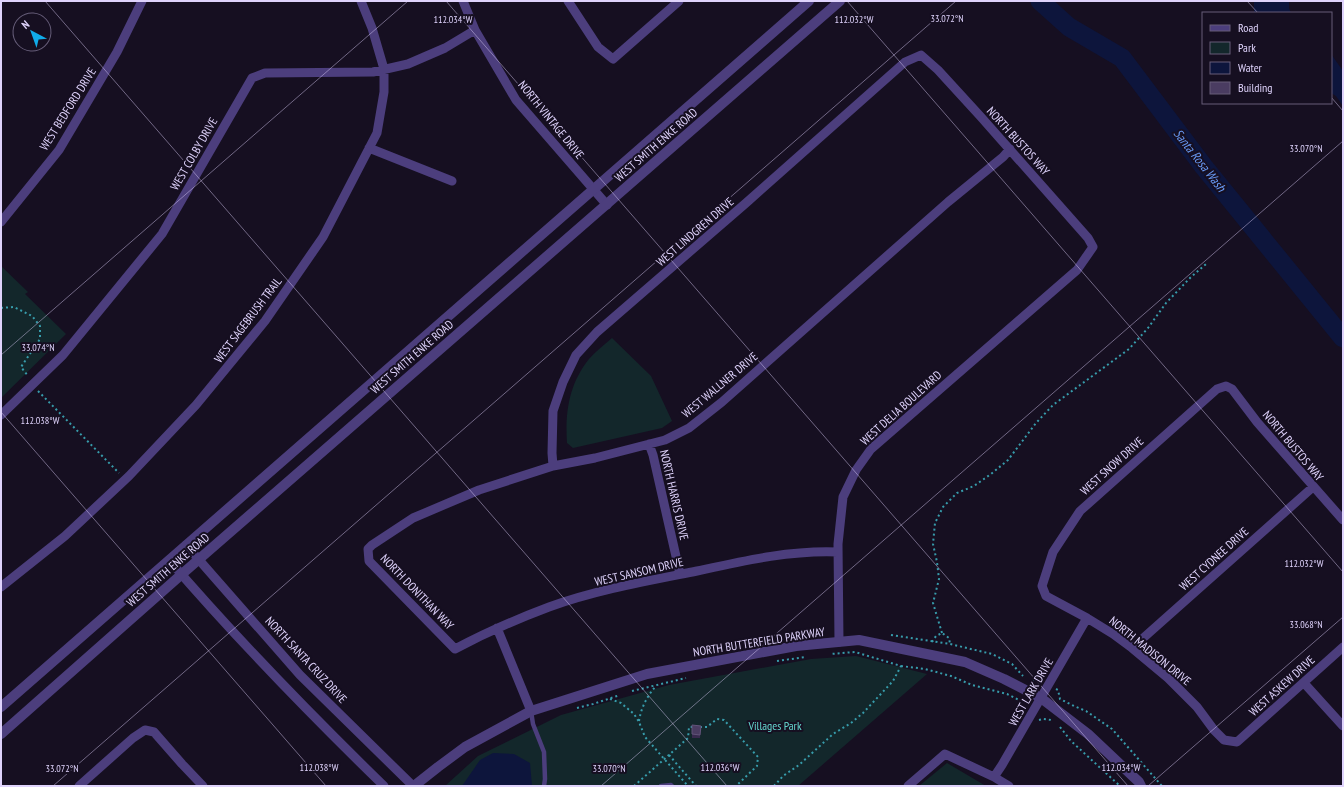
<svg xmlns="http://www.w3.org/2000/svg" width="1344" height="787" font-family="'PT Sans Narrow',sans-serif">
	<style>
		.green { fill: #13272b }
		.water { fill: #0d153c }
		.lines { fill: none; stroke-linecap: round; stroke-linejoin: round }
		.river { stroke: #0d153c; stroke-width: 19 }
		.path { stroke: #379cab; stroke-width: 2; stroke-dasharray: 2 3; stroke-linecap: butt }
		.service { stroke: #4c3e7d; stroke-width: 4.5 }
		.minor { stroke: #4c3e7d; stroke-width: 9 }
		.tertiary { stroke: #4c3e7d; stroke-width: 10 }
		.wall { fill: #382a4e }
		.building { fill: #4a3c61; stroke: #615479 }
		.ticks { fill: none; stroke: #dfd3fc; stroke-width: 1; stroke-opacity: 0.45 }
		.labels { text-anchor: middle; stroke-width: 4; stroke-linejoin: round; paint-order: stroke }
		.street-label { font-size: 12px; fill: #dfd3fc; stroke: #160f21 }
		.park-label { font-size: 12px; fill: #64d6cf; stroke: #160f21 }
		.water-label { font-size: 13px; font-style: italic; fill: #6899f4; stroke: #160f21 }
		.ticks-label { font-size: 10px; text-anchor: middle; fill: #dfd3fc; stroke: #160f21; stroke-width: 4; stroke-linejoin: round; paint-order: stroke }
	</style>
	<rect width="100%" height="100%" fill="#160f21"/>
	<path class="green" d="M1,266L28,292L25,294L66,334L1,398Z
		M612,338L651,376L672,421L662,428L573,448L567,443C565,412 569,384 589,359C595,352 604,345 612,338Z
		M856,656L927,674L798,786H445L478,756L561,715L669,685L811,659Z
		M947,763L986,786H919Z"/>
	<path class="water" d="M1254,1H1289V8L1291,13H1254Z
		M1331,54L1343,71V106L1336,96L1331,93Z
		M493,753L514,754L530,763L532,786H462L480,760Z"/>
	<g class="lines">
		<path class="river" d="M1040,1L1069,27L1122,58L1204,167L1343,338"/>
		<path class="path" d="M1,308L14,307L32,316L40,326V339L21,367L28,376
			M38,391L119,473
			M942,633L933,603L939,579L937,562L933,544L935,523L943,507L957,493L974,486L991,474L1008,460L1036,423L1053,405L1129,349L1148,328L1166,303L1191,277L1206,264
			M891,635L950,644L992,654L1012,664L1023,676
			M932,642L936,636L942,633L949,638L950,644
			M777,661L806,657
			M901,666L925,669L951,676L972,685L1007,694L1019,700L1022,710
			M1032,681L1041,679
			M1056,689L1058,690L1060,699L1074,706L1086,711L1112,729L1162,786
			M632,691L686,678
			M610,699L621,703L634,714L639,722L645,737L688,786
			M577,708L593,704L620,695
			M1039,720L1043,719L1052,720
			M639,721C641,708 647,696 656,686
			M700,727H707L717,719L724,720L758,757L757,766L736,786
			M1060,727L1071,741L1120,786
			M669,755L696,786
			M634,786L688,738L689,727H693
			M774,786L783,776L799,765L833,734L851,723L863,713L893,681L901,666L855,652L830,654"/>
		<path class="service" d="M531,711L533,724L544,752L545,779L544,786
			M661,786L671,785L672,786"/>
		<path class="minor" d="M463,1L475,30L516,100L607,205
			M568,1L598,47L613,59L679,1
			M369,148L452,181
			M1,222L59,150L117,52L142,1
			M1,415L63,355L162,234L252,78L265,73L373,72L408,64L445,48L475,30
			M649,444L653,455L680,574
			M553,466L552,453L553,411L563,382L576,355L597,332L746,203L905,62L921,55L938,70L981,117L1088,238L1093,247L1077,270L871,449L856,470L843,497L838,544L839,642
			M1343,520L1257,422L1232,389L1226,386L1217,389L1080,511L1053,552L1042,586L1046,596L1087,618L1113,634L1132,648L1168,678L1197,707L1214,730L1224,740L1237,742L1343,647
			M186,545L300,675L413,786
			M838,552C790,550 743,561 697,571C647,581 596,590 549,607C517,619 485,633 455,649L369,561L368,549L372,545L413,518L479,490L553,466L595,458L665,440L689,428L722,402L948,202L1003,157L1010,149
			M169,560C237,639 309,713 384,786
			M1,587L65,536L129,476L196,405L265,321L323,237L377,133L384,92V69L372,28L361,1
			M497,628L531,711
			M1132,648L1313,487
			M1304,683L1343,726
			M994,777L1002,765L1087,618
			M79,786L133,738L145,730L154,732L182,764L203,786
			M908,786L945,754L994,777L1009,786"/>
		<path class="tertiary" d="M1,707L809,1
			M1,734L182,574L840,1
			M414,786L438,767L465,747L531,711L647,674L796,646L859,640L965,662L1004,679L1041,698L1088,734L1139,782L1141,786"/>
	</g>
	<path class="wall" d="M692,725L701,726L700,738H692Z"/>
	<path class="building" d="M692,725L701,726L700,735L692,734Z"/>
	<path class="ticks" d="M45,1L727,786M446,1L1128,786M847,1L1343,572M1247,1L1258,13M1331,97L1343,111M1,355L408,1M1,412L326,786M53,786L956,1M601,786L1343,141M1148,786L1343,617"/>
	<g class="labels">
		<g class="street-label">
			<text transform="translate(68 109) rotate(-58)" y="4">WEST BEDFORD DRIVE</text>
			<text transform="translate(551 120) rotate(51)" y="4">NORTH VINTAGE DRIVE</text>
			<text transform="translate(1018 141) rotate(48)" y="4">NORTH BUSTOS WAY</text>
			<text transform="translate(656 145) rotate(-41)" y="4">WEST SMITH ENKE ROAD</text>
			<text transform="translate(194 154) rotate(-60)" y="4">WEST COLBY DRIVE</text>
			<text transform="translate(695 232) rotate(-41)" y="4">WEST LINDGREN DRIVE</text>
			<text transform="translate(248 320) rotate(-53)" y="4">WEST SAGEBRUSH TRAIL</text>
			<text transform="translate(412 357) rotate(-41)" y="4">WEST SMITH ENKE ROAD</text>
			<text transform="translate(720 385) rotate(-40)" y="4">WEST WALLNER DRIVE</text>
			<text transform="translate(901 408) rotate(-42)" y="4">WEST DELIA BOULEVARD</text>
			<text transform="translate(1293 446) rotate(50)" y="4">NORTH BUSTOS WAY</text>
			<text transform="translate(1112 466) rotate(-42)" y="4">WEST SNOW DRIVE</text>
			<text transform="translate(674 495) rotate(77)" y="4">NORTH HARRIS DRIVE</text>
			<text transform="translate(1214 559) rotate(-42)" y="4">WEST CYDNEE DRIVE</text>
			<text transform="translate(168 570) rotate(-41)" y="4">WEST SMITH ENKE ROAD</text>
			<text transform="translate(639 572) rotate(-13)" y="4">WEST SANSOM DRIVE</text>
			<text transform="translate(417 592) rotate(46)" y="4">NORTH DONITHAN WAY</text>
			<text transform="translate(759 642) rotate(-9)" y="4">NORTH BUTTERFIELD PARKWAY</text>
			<text transform="translate(1150 651) rotate(39)" y="4">NORTH MADISON DRIVE</text>
			<text transform="translate(306 660) rotate(47)" y="4">NORTH SANTA CRUZ DRIVE</text>
			<text transform="translate(1282 686) rotate(-42)" y="4">WEST ASKEW DRIVE</text>
			<text transform="translate(1031 692) rotate(-60)" y="4">WEST LARK DRIVE</text>
		</g>
		<g class="park-label">
			<text x="775" y="730">Villages Park</text>
		</g>
		<g class="water-label">
			<text transform="translate(1200 160) rotate(52)" y="5">Santa Rosa Wash</text>
		</g>
	</g>
	<g class="ticks-label">
		<text x="947" y="22">33.072°N</text>
		<text x="854" y="23">112.032°W</text>
		<text x="453" y="23">112.034°W</text>
		<text x="1306" y="152">33.070°N</text>
		<text x="38" y="351">33.074°N</text>
		<text x="40" y="424">112.038°W</text>
		<text x="1304" y="567">112.032°W</text>
		<text x="1306" y="628">33.068°N</text>
		<text x="319" y="771">112.038°W</text>
		<text x="720" y="771">112.036°W</text>
		<text x="1121" y="771">112.034°W</text>
		<text x="62" y="772">33.072°N</text>
		<text x="609" y="772">33.070°N</text>
	</g>
	<rect width="1344" height="787" fill="none" stroke="#dfd3fc" stroke-width="4"/>
	<rect x="1202" y="12" width="130" height="92" fill="#160f21" stroke="#665d79"/>
	<rect x="1210" y="25" width="20" height="6" fill="#4c3e7d" stroke="#665d79"/>
	<text x="1238" y="32" font-size="12" fill="#dfd3fc">Road</text>
	<rect x="1210" y="42" width="20" height="12" fill="#13272b" stroke="#665d79"/>
	<text x="1238" y="52" font-size="12" fill="#dfd3fc">Park</text>
	<rect x="1210" y="62" width="20" height="12" fill="#0d153c" stroke="#665d79"/>
	<text x="1238" y="72" font-size="12" fill="#dfd3fc">Water</text>
	<rect x="1210" y="82" width="20" height="12" fill="#4a3c61" stroke="#665d79"/>
	<text x="1238" y="92" font-size="12" fill="#dfd3fc">Building</text>
	<g transform="translate(32 32) rotate(319)"><circle r="19" fill="#160f21" stroke="#665d79"/>
	<path d="M0-3L7 15L0 10L-7 15Z" fill="#11abe9"/>
	<text y="-6" font-size="11" font-weight="bold" text-anchor="middle" fill="#dfd3fc">N</text>
	</g>
</svg>
